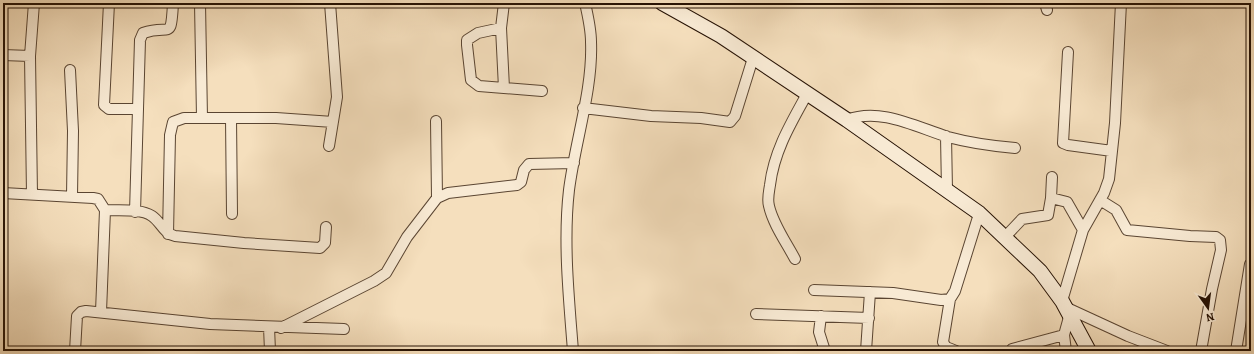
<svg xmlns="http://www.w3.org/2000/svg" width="1254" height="354" font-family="Alegreya,serif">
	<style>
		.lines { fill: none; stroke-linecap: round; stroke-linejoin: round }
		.street-casing { stroke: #5a4532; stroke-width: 12 }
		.secondary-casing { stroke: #261204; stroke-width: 16 }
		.street { stroke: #f8ead4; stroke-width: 10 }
		.secondary { stroke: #f8ead4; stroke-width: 14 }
	</style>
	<rect width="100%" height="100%" fill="#f5dfbd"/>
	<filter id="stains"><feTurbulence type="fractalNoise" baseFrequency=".005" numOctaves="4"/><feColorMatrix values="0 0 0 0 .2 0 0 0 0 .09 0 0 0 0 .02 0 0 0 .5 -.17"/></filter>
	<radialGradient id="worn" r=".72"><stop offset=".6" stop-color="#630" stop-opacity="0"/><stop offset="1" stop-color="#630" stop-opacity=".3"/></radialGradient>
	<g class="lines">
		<g class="street-casing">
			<path id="street" d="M109,3L104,105L109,109H138
				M200,3L202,118
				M504,3L501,28L504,88L542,91
				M1045,3L1047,10
				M501,28L478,33L467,40V45L471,80L479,86L504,88
				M1068,52L1063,143L1068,145L1112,151
				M3,55L30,56
				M70,70L73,131L72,196
				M583,108L651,116L701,118L730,122L735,116L753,58
				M231,118L232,214
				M847,120C880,107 916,127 948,137C970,143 992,146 1015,148
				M436,121L437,198
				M946,136L947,190
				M329,146L337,97L330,3
				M3,193L93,198L98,199L105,210L101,312
				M32,195L30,56L34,3
				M1051,198L1067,202L1083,230
				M1100,200L1116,210L1127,230L1190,236L1216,237L1220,240L1221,250L1212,289L1201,351
				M105,210C119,211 140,208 152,216C161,222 163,233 175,236L244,243L320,248L325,243L326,227
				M135,212L140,40L143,33C170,23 171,43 173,3
				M168,234L170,135L173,122L184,118H276L333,122
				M1005,237L1022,219L1048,215L1051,198L1052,177
				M795,259C786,242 773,224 769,206C767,199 769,192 770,185C774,151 791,123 807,94
				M814,290L893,293L941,300L950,299L955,291L979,214
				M950,299L943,342L946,347L956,351
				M1062,301L1083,230L1104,193L1109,179L1115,123L1121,3
				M1065,307L1128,336L1167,351
				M756,314L869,318
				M821,316L819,332L825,351
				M269,327L270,351
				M281,328L374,281L386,273L407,237L437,198L448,193L517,185L521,182L524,170L529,164L574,163
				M1012,349L1064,335
				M75,351L77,316L81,312L86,311L210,324L344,329
				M573,351C569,299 563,242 569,190C575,142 593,89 591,42C591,29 588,16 585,3
				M866,351L870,292
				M1066,351L1064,335L1069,317
				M1236,351L1250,264"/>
		</g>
		<g class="secondary-casing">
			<path id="secondary" d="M662,3L721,36L847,120L979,213L1040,271L1062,301L1089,351"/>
		</g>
		<use href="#street" class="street"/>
		<use href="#secondary" class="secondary"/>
	</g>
	<rect width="1254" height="354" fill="none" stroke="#f5dfbd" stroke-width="16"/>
	<rect x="4" y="4" width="1246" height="346" fill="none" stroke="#261204" stroke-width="2"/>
	<rect x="8" y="8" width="1238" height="338" fill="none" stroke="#261204"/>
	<g transform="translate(1208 308) rotate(166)" stroke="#f8ead4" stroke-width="3" paint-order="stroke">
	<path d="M0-3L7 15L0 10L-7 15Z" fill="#261204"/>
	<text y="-6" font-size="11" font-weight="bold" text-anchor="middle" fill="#261204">N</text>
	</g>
	<rect width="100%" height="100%" filter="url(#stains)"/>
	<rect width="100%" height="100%" fill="url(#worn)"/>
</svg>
